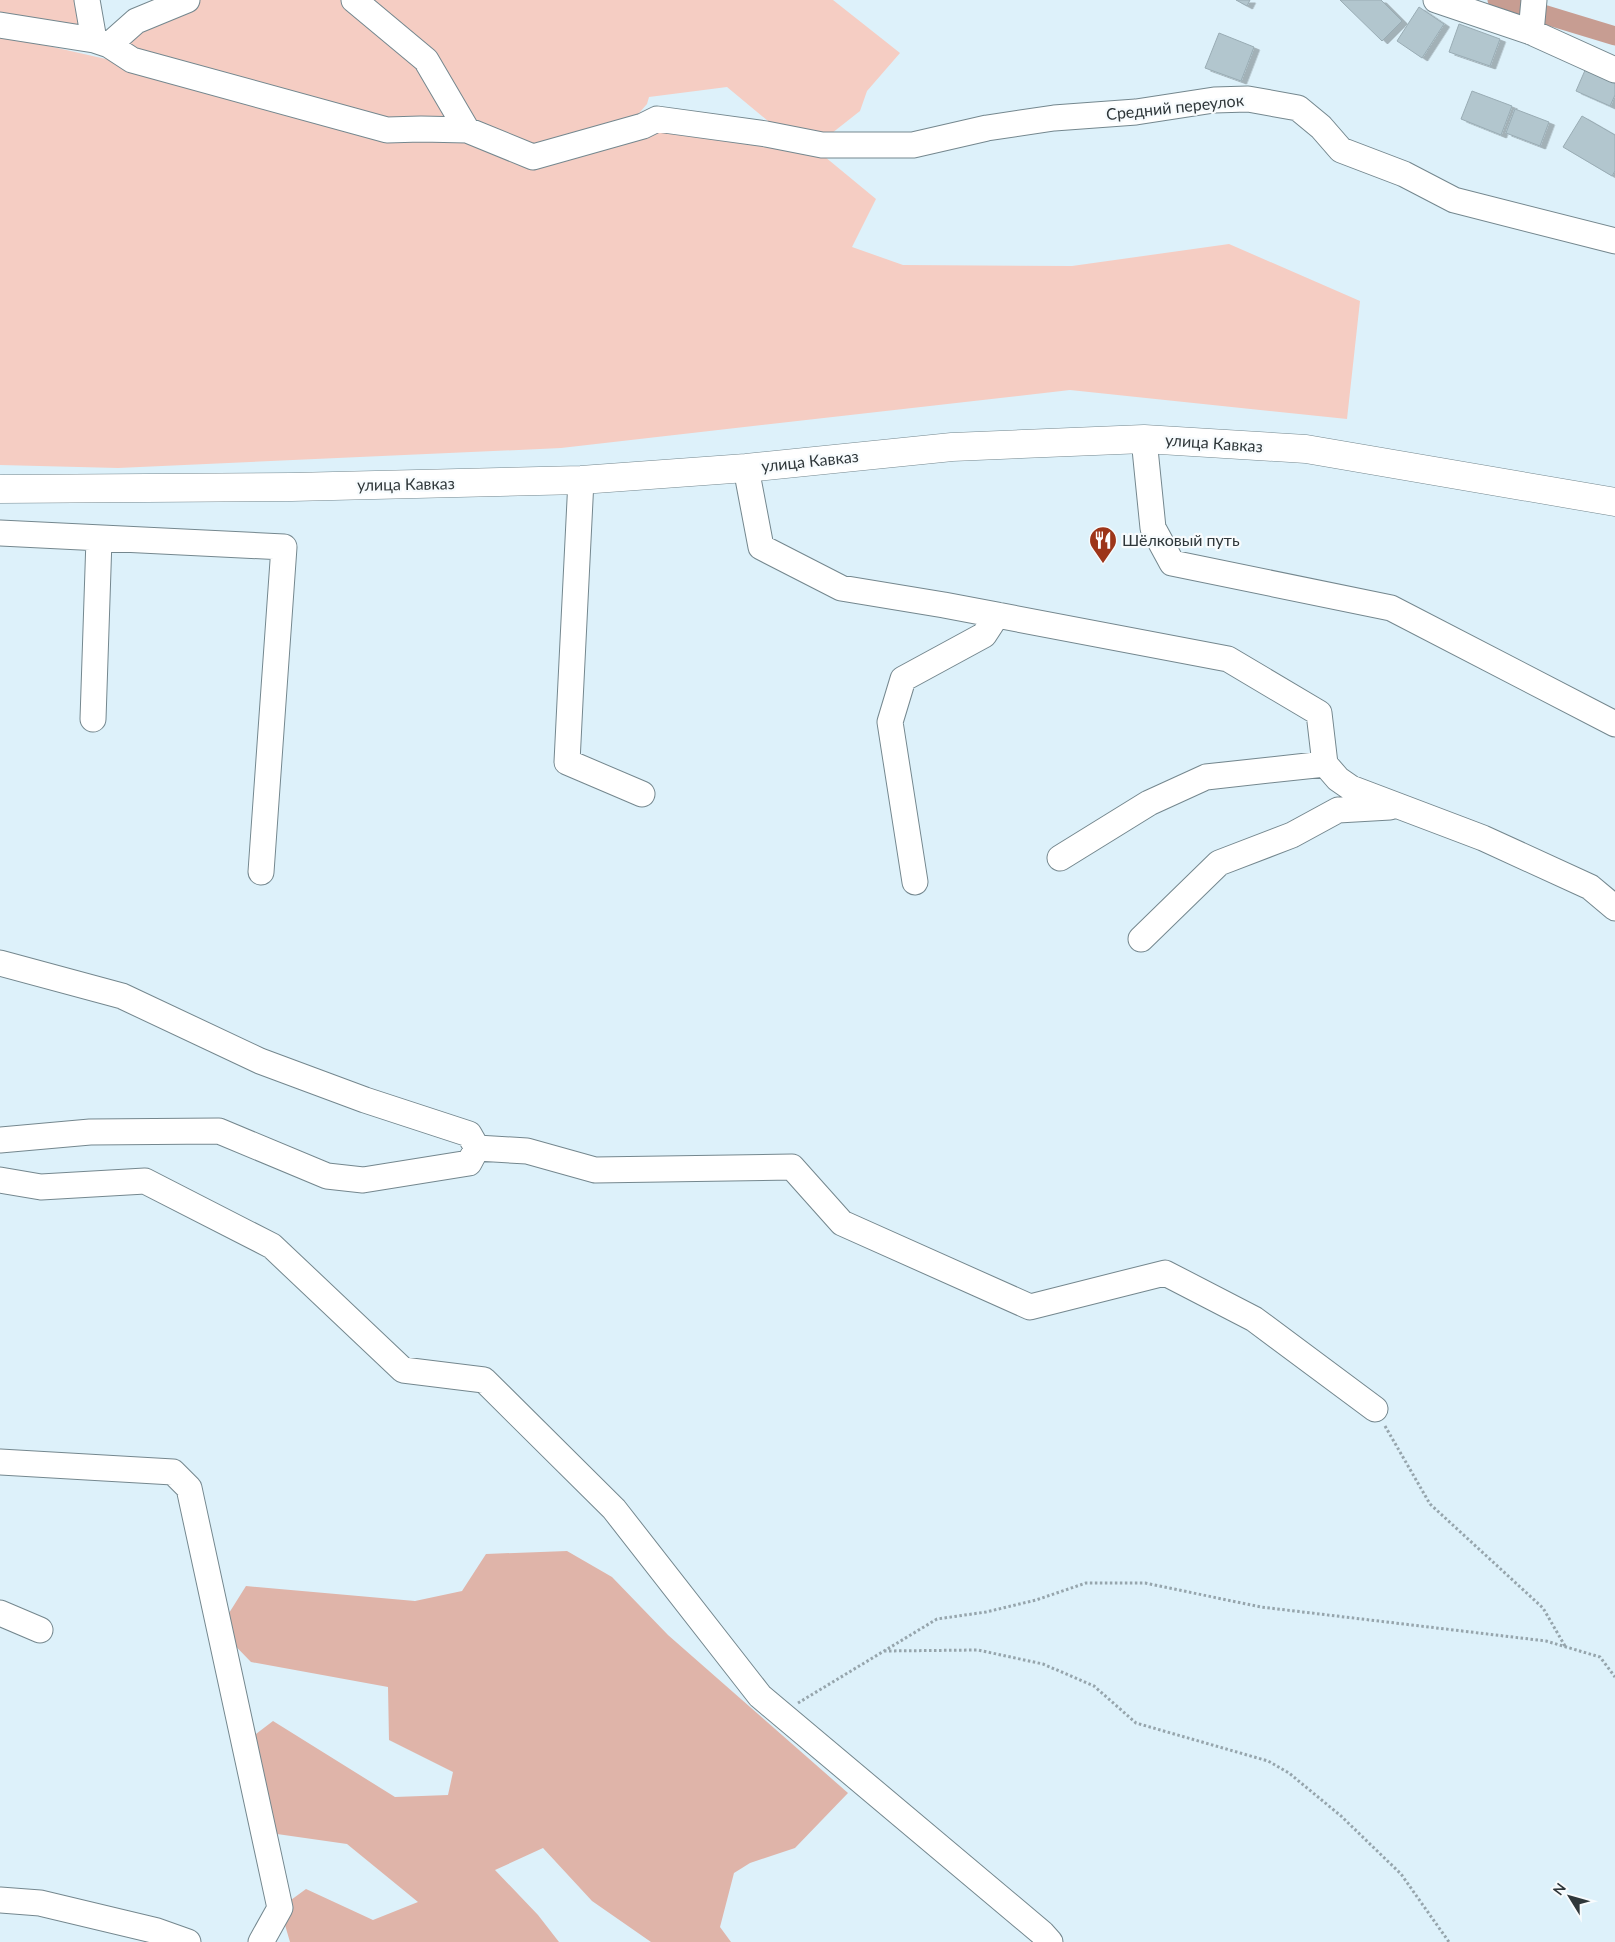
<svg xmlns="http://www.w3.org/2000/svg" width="1615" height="1942" font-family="Lato,sans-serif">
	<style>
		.green { fill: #f5cdc3 }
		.forest { fill: #dfb4a9 }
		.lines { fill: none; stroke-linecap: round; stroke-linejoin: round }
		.canal { stroke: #c79d92; stroke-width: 19 }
		.building { fill: #b2c6ce; stroke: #99acb4; filter: url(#shadow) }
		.minor-casing { stroke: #74878e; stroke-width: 27 }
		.highway-casing { stroke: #74878e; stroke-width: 29 }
		.path { stroke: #96a5ac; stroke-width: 3; stroke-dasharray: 2.5 2.5; stroke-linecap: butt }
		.minor { stroke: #fff; stroke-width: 25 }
		.highway { stroke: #fff; stroke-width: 28 }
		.labels { text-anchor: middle; stroke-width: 4.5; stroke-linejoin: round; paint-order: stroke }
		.street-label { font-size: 16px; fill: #2f373a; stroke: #f7fbfd }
		.poi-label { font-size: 16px; fill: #2f373a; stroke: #f7fbfd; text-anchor: start }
	</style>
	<defs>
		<filter id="shadow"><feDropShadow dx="5.5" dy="3" stdDeviation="0" flood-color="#0004"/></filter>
	</defs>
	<rect width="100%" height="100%" fill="#ddf1fa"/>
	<path class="green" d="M0,0H84L77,33L0,19Z
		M195,0H344L423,63L456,126L391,120L136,53L124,37Z
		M360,0H833L900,53L867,91L860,111L827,137L774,126L727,87L649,97L647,104L633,120L550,144L519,143L473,127Z
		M0,35L473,142L529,169L655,129L813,147L876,199L852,247L903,265L1072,266L1229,244L1360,301L1347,419L1070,390L561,448L118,468L0,465Z"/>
	<path class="forest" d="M567,1551L612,1577L668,1635L848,1793L795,1848L750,1863L734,1873L720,1927L731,1942H651L592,1901L543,1848L495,1870L538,1915L559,1942H290L280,1908L306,1889L373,1920L418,1902L347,1844L263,1832L244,1743L273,1721L395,1797L448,1795L453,1772L389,1740L388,1687L251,1662L219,1629L246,1586L415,1601L462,1591L486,1554Z"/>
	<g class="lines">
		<path class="canal" d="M1497,0L1615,36"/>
	</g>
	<path class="building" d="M1236,0H1250L1247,6Z
		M1340,0H1381L1402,21L1382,41Z
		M1419,7L1444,24L1422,58L1397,41Z
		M1459,24L1500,39L1490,66L1449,52Z
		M1219,33L1254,47L1241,81L1205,68Z
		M1586,68L1615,81V95L1610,106L1576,91Z
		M1472,91L1512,106L1501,135L1461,119Z
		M1515,109L1549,122L1540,146L1506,133Z
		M1582,116L1615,135V171L1612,176L1563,147Z"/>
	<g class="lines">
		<g class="minor-casing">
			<path id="minor" d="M87,0L94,40
				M354,0L426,60L467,130
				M1436,0L1531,32L1615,70
				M0,25L94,40L109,45L132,60L387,130L421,129L467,130L533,157L643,126L657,119L766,134L822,145H913L987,128L1054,118L1136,112L1214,100L1248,99L1298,108L1321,127L1341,150L1404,174L1454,200L1615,241
				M1531,32L1534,0
				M109,45L136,21L187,0
				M1144,439L1153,528L1172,563L1391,608L1615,724
				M746,468L761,547L841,588L944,605L1228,659L1319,713L1325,764L1338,779L1351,788L1483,838L1590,887L1615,908
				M581,480L567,762L642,794
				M0,533L284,547L261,872
				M93,719L99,539
				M1060,858L1149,803L1206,777L1325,764
				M915,882L890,722L903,679L984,635L997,615
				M1141,939L1219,863L1292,835L1338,810L1390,807
				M0,963L122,996L260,1061L365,1100L469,1134L477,1148L469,1163L363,1180L327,1176L219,1131L90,1132L0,1140
				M477,1148L527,1151L595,1170L792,1167L842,1223L1030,1307L1165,1273L1254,1319L1375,1409
				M0,1180L41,1187L145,1181L272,1246L403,1370L484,1380L614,1509L760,1696L1042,1933L1050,1942
				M0,1462L173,1472L189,1488L280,1908L261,1942
				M0,1613L40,1630
				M0,1900L40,1903L157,1931L188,1942"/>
		</g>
		<g class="highway-casing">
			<path id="highway" d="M0,489L292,487L581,480L746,468L952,447L1144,439L1306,449L1615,502"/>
		</g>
		<path class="path" d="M1385,1426L1430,1504L1543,1608L1565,1646
			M884,1651L978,1650L1043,1664L1094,1686L1136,1723L1268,1761L1289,1773L1341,1816L1401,1874L1449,1942
			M798,1703L937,1619L986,1612L1036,1600L1086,1583H1145L1261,1607L1546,1641L1600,1657L1615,1677"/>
		<use href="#minor" class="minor"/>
		<use href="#highway" class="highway"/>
	</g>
	<defs>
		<g id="restaurant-pin" transform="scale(1.4375)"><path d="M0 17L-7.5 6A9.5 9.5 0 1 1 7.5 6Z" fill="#9d3519" stroke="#f7fbfd"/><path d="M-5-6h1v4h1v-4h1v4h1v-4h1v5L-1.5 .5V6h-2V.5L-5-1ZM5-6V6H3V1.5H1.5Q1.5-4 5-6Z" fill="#fff"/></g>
	</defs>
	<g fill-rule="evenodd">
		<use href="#restaurant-pin" x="1103" y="540"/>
	</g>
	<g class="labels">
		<g class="street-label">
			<text transform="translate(1175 107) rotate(-6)" y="6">Средний переулок</text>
			<text transform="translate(1214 443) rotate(4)" y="6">улица Кавказ</text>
			<text transform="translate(810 461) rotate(-6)" y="6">улица Кавказ</text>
			<text transform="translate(406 484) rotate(-1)" y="6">улица Кавказ</text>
		</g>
		<g class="poi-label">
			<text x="1122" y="546">Шёлковый путь</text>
		</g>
	</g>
	<g transform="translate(1570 1897) rotate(307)" stroke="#f7fbfd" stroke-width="4" paint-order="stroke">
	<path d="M0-4L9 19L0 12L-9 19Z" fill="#2f373a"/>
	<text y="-8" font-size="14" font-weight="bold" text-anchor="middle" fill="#2f373a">N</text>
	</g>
</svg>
